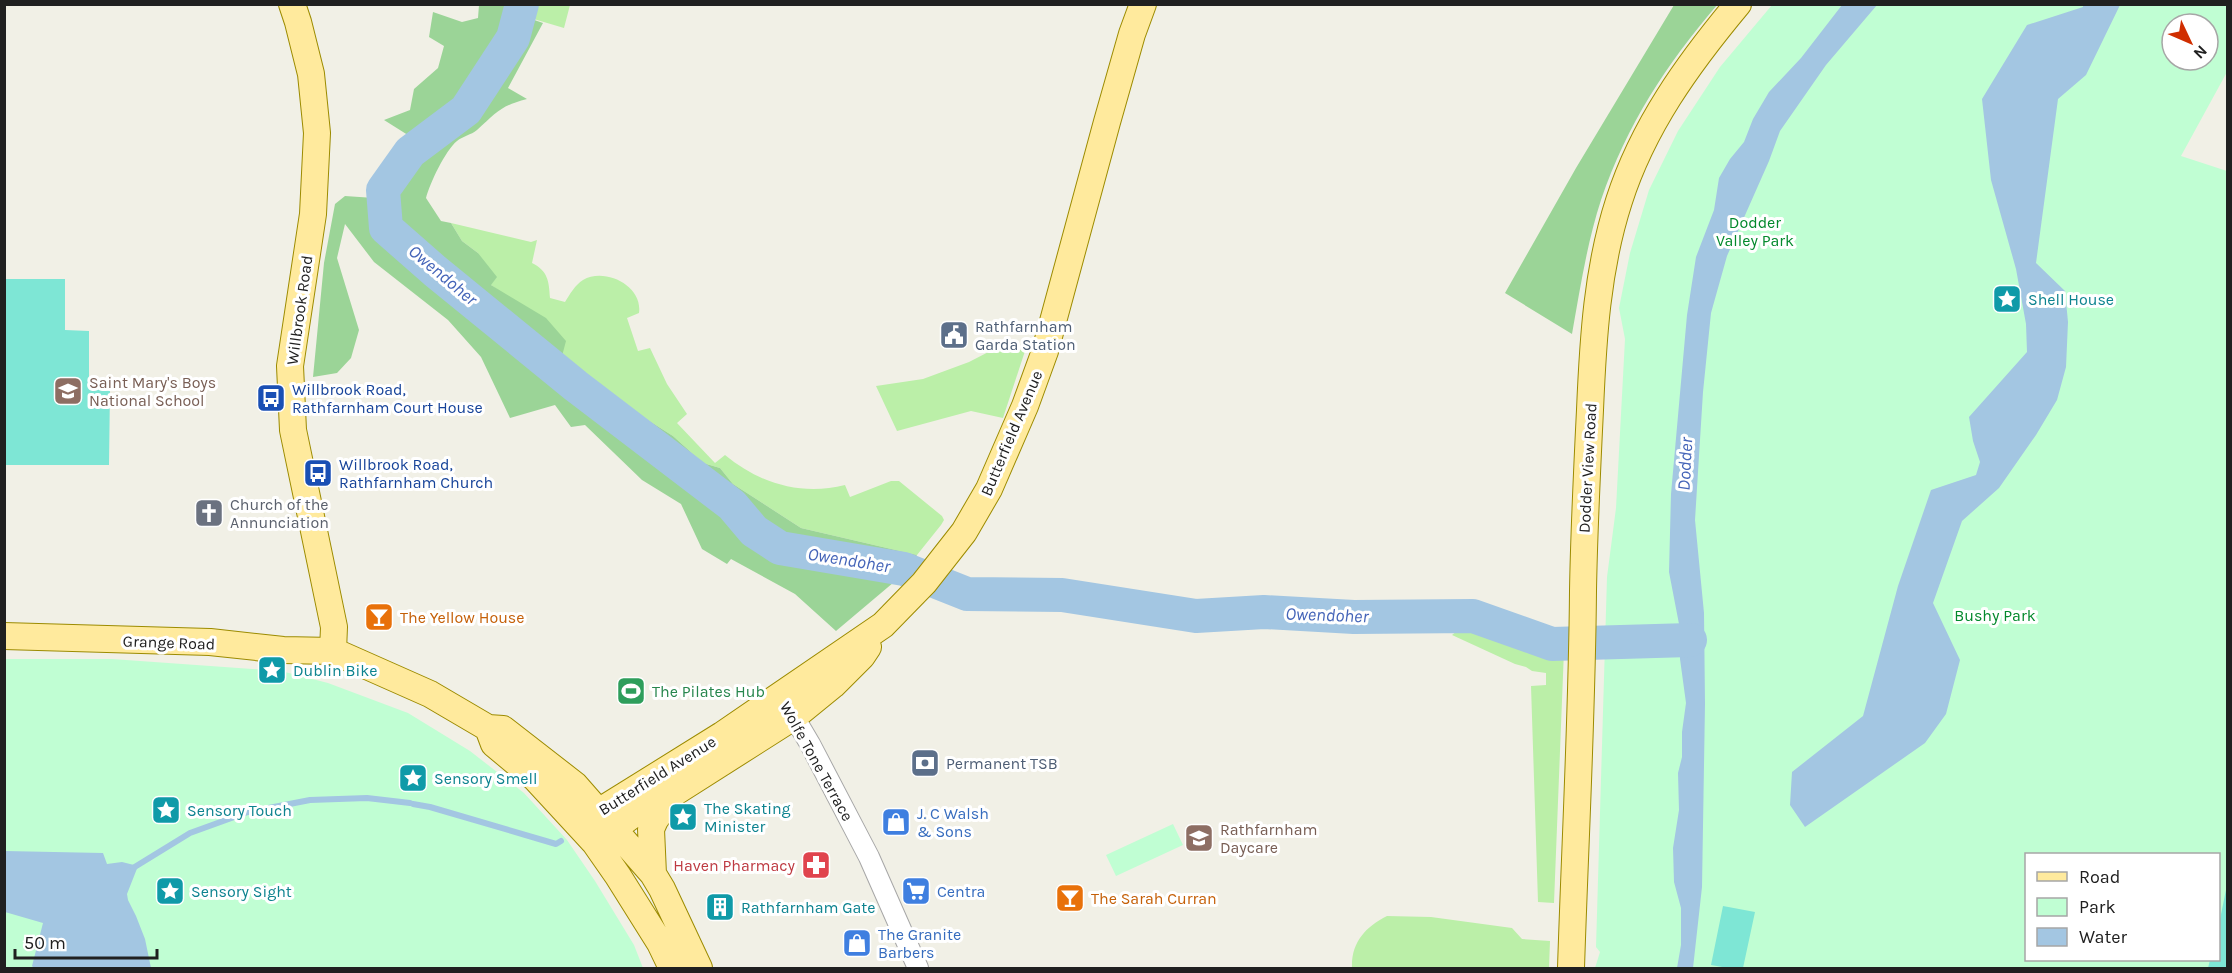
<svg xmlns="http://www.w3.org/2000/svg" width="2232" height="973" font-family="Karla,sans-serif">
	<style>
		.grass { fill: #bbefa8 }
		.forest { fill: #9bd497 }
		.park { fill: #c0fed3; fill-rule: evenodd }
		.pitch { fill: #7ee6d5 }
		.water { fill: #a3c6e2 }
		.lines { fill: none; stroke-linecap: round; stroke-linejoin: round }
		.stream { stroke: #a3c6e2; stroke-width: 6 }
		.river { stroke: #a3c6e2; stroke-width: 34 }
		.minor-casing { stroke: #a7a7a7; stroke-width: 22 }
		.major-casing { stroke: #9c8b00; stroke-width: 28 }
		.minor { stroke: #fff; stroke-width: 20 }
		.major { stroke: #ffea9d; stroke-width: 26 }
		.labels { text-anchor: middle; stroke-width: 6; stroke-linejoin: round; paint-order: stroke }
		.park-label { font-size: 16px; fill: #03892c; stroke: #fff }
		.culture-label { font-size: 16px; fill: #0d838f; stroke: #fff; text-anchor: start }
		.street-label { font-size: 16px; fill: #202020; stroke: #fff }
		.service-label { font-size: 16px; fill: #4e5e75; stroke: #fff; text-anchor: start }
		.education-label { font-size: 16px; fill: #785e54; stroke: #fff; text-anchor: start }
		.transit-label { font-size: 16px; fill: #164399; stroke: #fff; text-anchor: start }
		.worship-label { font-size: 16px; fill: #5b616d; stroke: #fff; text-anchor: start }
		.food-label { font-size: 16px; fill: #c56008; stroke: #fff; text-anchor: start }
		.leisure-label { font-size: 16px; fill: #27864d; stroke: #fff; text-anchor: start }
		.shop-label { font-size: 16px; fill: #366cbe; stroke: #fff; text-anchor: start }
		.health-label { font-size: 16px; fill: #be3a42; stroke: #fff; text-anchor: end }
		.water-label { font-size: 18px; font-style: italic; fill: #4464b8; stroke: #fff }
	</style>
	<rect width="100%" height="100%" fill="#f1f0e6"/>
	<path class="grass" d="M532,5H570L564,28L527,17Z
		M451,223L531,242L537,240L532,263C548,271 549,281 550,298L565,302C570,294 575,285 583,280C605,267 643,286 639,313L627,318L638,351L650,348L667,384L687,414L677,423L715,463L725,455C760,484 802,496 845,485L850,497L891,481H899L942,516L944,520L941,525L917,555L801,528L733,484L720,468L703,463L673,436L621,403L582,374L562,356L505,295L491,285L478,253L462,241Z
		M1002,345L1025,351L1003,418L971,411L897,431L876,386L923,379L969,362Z
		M1472,619C1501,632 1532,651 1564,650L1554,903L1538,902L1531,686L1546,685V673L1532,671L1526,667L1515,664L1452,635Z
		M1387,916L1431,917L1512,928L1522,939L1550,941L1549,968H1352C1351,943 1365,927 1387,916Z"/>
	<path class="forest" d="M479,5H517L514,13L543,23L508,88L527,99C500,106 497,112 477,130C471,135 463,136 457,141C445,151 430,183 426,198L441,221L451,223L462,241L478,253L497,277L491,285L546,318L566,341L562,356L582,374L621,403L673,436L703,463L720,468L733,484L801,528L917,555L900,577L836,631L795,594L731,559L727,564L702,549L681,504L642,480L585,425L571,427L555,405L510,418L481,357L448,320L374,262L345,224L337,258L359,330L351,358L337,373L313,377L324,263L335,204L345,196L374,198L377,181L395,161L411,137L384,120L410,110L414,89L438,68L444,46L429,37L433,12L462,22L478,18Z
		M1674,5H1717C1666,65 1627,124 1601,200C1587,243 1580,289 1572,334L1505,293L1576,168Z"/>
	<path class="park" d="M1772,5H2227V72L2181,156L2227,171V968H1595L1600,952L1596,947L1607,577L1616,508L1625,339L1619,308L1630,253L1649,190L1678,131L1720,67ZM2172,24H2208V60H2172ZM2026,854H2218V960H2026Z
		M5,659H112L281,671L328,683L408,713L470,751L524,793L567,840L595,881L634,945L643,968H5Z
		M1173,824L1183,845L1116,876L1106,855Z"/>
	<path class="pitch" d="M5,279H65V330L89,331V389H110L109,465H5Z
		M2227,885V968H2208L2210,960H2218L2219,924Z
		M1723,906L1755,912L1743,968H1728L1711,965Z"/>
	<path class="water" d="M1842,5H1877L1826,65L1780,131L1769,161L1727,256L1711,313L1703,392L1695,520L1704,613L1705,704L1702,887L1693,968H1677L1681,945V908L1674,882L1673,848L1679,810L1678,773L1682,757V732L1686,703L1680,659L1679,624L1669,572L1671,494L1687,315L1696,257L1714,210L1719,178L1730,159L1744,142L1753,119L1769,92L1801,58Z
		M2083,5H2120L2086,75L2058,99L2036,263L2065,291L2068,322L2066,367L2057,400L2036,435L1999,488L1962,521L1933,603L1960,660L1946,714L1925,743L1805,827L1790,805L1792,772L1863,716L1898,586L1931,490L1976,475L1980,462L1973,441L1969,417L2027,352L2026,324L2016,269L1991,180L1982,99L2027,25L2083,7Z
		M5,851L103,853L107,864L122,862L138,866L127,894L128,900L136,916L145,939L151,968H34L32,966L43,923L5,912Z"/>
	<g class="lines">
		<path class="stream" d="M960,598L967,594
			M413,804L430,807L556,844L561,841
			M133,868L190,833L248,812L310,800L367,798L410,803"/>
		<path class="river" d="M522,4L513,38L466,110L410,152L383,190L386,228L435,271L576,386L732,505L754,531L780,548L904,569L967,594L1062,595L1196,616L1264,612L1354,617L1473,616L1552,644L1690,640"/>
		<g class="minor-casing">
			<path id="minor" d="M787,705L810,744L869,857L918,968"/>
		</g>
		<g class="major-casing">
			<path id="major" d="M292,4L298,22L311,74L317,133L313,214L290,366L293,430L334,627L333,651
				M4,636L210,642L283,650L333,651L430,694L488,728L503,729L575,785L653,874L662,889L699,968
				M488,728L494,744L535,778L595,843L618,876L660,943L672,968
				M579,824L722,735L883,625L924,583L964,532L989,489L1025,406L1045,351L1107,122L1132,34L1143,4
				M595,843L635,813L649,803L674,793L795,716L833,685L862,656L868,647
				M653,874L651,829L655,820L674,793
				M1571,968C1575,843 1582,717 1583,591C1584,531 1587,470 1590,410C1593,339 1597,269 1619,201C1643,126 1688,64 1738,4"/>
		</g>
		<use href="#minor" class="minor"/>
		<use href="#major" class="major"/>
	</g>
	<defs>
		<g id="sight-square" transform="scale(1.5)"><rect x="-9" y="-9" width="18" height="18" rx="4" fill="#0f9aa8" stroke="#fff"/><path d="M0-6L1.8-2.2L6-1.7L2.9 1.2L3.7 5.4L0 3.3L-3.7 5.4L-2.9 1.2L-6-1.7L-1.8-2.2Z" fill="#fff"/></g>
		<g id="civic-square" transform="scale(1.5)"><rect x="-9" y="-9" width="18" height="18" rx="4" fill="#5c6f8a" stroke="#fff"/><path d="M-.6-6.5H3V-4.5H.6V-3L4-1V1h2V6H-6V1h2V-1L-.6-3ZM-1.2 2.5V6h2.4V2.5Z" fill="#fff"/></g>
		<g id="school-square" transform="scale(1.5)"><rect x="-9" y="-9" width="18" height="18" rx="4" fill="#8d6e63" stroke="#fff"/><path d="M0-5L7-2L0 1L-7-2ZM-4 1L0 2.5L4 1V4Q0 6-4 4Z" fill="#fff"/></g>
		<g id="bus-square" transform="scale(1.5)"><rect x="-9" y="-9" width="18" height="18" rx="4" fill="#1a4fb4" stroke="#fff"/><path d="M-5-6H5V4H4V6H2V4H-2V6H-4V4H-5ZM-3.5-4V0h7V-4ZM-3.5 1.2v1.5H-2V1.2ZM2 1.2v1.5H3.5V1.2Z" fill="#fff"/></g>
		<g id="church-square" transform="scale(1.5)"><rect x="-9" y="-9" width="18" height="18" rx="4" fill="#6b7280" stroke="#fff"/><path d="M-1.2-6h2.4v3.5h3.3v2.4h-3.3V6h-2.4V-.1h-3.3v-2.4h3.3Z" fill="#fff"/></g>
		<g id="bar-square" transform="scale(1.5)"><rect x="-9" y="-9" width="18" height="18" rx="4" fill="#e8710a" stroke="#fff"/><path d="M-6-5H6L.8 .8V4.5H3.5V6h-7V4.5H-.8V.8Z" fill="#fff"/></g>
		<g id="stadium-square" transform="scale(1.5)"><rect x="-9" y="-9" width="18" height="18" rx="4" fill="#2e9e5b" stroke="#fff"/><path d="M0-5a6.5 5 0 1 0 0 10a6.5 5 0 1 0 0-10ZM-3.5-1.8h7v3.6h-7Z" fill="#fff"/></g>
		<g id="bank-square" transform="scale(1.5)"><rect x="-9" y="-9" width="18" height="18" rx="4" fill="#5c6f8a" stroke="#fff"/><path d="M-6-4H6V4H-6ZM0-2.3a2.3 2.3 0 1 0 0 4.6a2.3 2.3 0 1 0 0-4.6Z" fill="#fff"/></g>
		<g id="shop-square" transform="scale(1.5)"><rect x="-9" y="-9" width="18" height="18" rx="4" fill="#3f7fe0" stroke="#fff"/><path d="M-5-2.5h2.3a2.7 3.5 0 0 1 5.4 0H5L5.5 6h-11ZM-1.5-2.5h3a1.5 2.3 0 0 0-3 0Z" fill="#fff"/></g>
		<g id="pharmacy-square" transform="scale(1.5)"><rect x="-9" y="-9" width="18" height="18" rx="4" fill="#e0444e" stroke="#fff"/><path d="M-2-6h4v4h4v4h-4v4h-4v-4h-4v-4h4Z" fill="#fff"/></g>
		<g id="supermarket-square" transform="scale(1.5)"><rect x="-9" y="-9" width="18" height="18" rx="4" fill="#3f7fe0" stroke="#fff"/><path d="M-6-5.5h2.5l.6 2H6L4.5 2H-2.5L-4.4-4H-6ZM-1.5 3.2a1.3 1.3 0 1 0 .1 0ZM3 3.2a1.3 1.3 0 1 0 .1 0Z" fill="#fff"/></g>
		<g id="building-square" transform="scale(1.5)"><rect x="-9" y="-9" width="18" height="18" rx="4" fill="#0f9aa8" stroke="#fff"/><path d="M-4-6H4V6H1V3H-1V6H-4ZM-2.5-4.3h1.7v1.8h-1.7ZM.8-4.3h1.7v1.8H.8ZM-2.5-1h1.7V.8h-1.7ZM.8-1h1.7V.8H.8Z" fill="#fff"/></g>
	</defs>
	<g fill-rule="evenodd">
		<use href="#sight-square" x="2007" y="299"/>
		<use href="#civic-square" x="954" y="335"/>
		<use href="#school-square" x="68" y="391"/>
		<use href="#bus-square" x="271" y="398"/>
		<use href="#bus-square" x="318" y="473"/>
		<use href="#church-square" x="209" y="513"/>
		<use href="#bar-square" x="379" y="617"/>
		<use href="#sight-square" x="272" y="670"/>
		<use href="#stadium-square" x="631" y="691"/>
		<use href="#bank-square" x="925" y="763"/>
		<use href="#sight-square" x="413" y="778"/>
		<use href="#sight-square" x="166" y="810"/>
		<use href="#sight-square" x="683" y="817"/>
		<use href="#shop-square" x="896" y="822"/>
		<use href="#school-square" x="1199" y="838"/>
		<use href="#pharmacy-square" x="816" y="865"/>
		<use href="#sight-square" x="170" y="891"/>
		<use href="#supermarket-square" x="916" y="891"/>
		<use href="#bar-square" x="1070" y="898"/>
		<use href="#building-square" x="720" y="907"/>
		<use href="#shop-square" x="857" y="943"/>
	</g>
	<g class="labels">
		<g class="park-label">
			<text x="1755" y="228">Dodder<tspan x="1755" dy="18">Valley Park</tspan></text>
			<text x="1995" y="621">Bushy Park</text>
		</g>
		<g class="culture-label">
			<text x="2028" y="305">Shell House</text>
			<text x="293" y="676">Dublin Bike</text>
			<text x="434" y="784">Sensory Smell</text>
			<text x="704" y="814">The Skating<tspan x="704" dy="18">Minister</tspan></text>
			<text x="187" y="816">Sensory Touch</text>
			<text x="191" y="897">Sensory Sight</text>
			<text x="741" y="913">Rathfarnham Gate</text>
		</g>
		<g class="street-label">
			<text transform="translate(299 310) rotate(-82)" y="6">Willbrook Road</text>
			<text transform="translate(1011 433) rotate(-67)" y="6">Butterfield Avenue</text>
			<text transform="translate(1587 468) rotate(-87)" y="6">Dodder View Road</text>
			<text transform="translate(169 642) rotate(2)" y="6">Grange Road</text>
			<text transform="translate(817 761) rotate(61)" y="6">Wolfe Tone Terrace</text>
			<text transform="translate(657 775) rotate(-32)" y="6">Butterfield Avenue</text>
		</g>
		<g class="service-label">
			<text x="975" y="332">Rathfarnham<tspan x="975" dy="18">Garda Station</tspan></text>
			<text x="946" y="769">Permanent TSB</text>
		</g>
		<g class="education-label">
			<text x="89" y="388">Saint Mary's Boys<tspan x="89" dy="18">National School</tspan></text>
			<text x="1220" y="835">Rathfarnham<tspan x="1220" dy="18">Daycare</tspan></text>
		</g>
		<g class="transit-label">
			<text x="292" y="395">Willbrook Road,<tspan x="292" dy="18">Rathfarnham Court House</tspan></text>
			<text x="339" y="470">Willbrook Road,<tspan x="339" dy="18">Rathfarnham Church</tspan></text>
		</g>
		<g class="worship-label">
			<text x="230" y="510">Church of the<tspan x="230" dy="18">Annunciation</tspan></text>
		</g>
		<g class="food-label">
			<text x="400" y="623">The Yellow House</text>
			<text x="1091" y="904">The Sarah Curran</text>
		</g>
		<g class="leisure-label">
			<text x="652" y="697">The Pilates Hub</text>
		</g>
		<g class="shop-label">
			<text x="917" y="819">J. C Walsh<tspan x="917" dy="18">&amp; Sons</tspan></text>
			<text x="937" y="897">Centra</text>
			<text x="878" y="940">The Granite<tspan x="878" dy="18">Barbers</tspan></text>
		</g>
		<g class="health-label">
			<text x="795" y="871">Haven Pharmacy</text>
		</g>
		<g class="water-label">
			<text transform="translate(443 275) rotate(40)" y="6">Owendoher</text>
			<text transform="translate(1685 464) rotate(-87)" y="6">Dodder</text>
			<text transform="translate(849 560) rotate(9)" y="6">Owendoher</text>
			<text transform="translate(1327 615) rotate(2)" y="6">Owendoher</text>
		</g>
	</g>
	<rect width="2232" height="973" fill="none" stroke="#202020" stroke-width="12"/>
	<rect x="2025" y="853" width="195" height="108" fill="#ffffff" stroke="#a6a6a6" stroke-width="1.5"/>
	<rect x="2037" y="872" width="30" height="9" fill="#ffea9d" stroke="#a6a6a6" stroke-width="1.5"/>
	<text x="2079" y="883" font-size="18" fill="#202020">Road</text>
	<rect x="2037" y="898" width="30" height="18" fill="#c0fed3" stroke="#a6a6a6" stroke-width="1.5"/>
	<text x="2079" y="913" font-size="18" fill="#202020">Park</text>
	<rect x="2037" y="928" width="30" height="18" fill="#a3c6e2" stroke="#a6a6a6" stroke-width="1.5"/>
	<text x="2079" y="943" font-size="18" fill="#202020">Water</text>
	<g transform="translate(2190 42) rotate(134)"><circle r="28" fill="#ffffff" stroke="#a6a6a6" stroke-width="1.5"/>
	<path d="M0-4.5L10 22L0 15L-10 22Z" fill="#d02e00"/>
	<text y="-9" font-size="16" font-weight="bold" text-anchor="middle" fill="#202020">N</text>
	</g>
	<path d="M15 949v9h142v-9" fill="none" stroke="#202020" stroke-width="3"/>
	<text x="24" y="949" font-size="18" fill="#202020" stroke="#ffffff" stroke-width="4.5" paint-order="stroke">50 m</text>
</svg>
